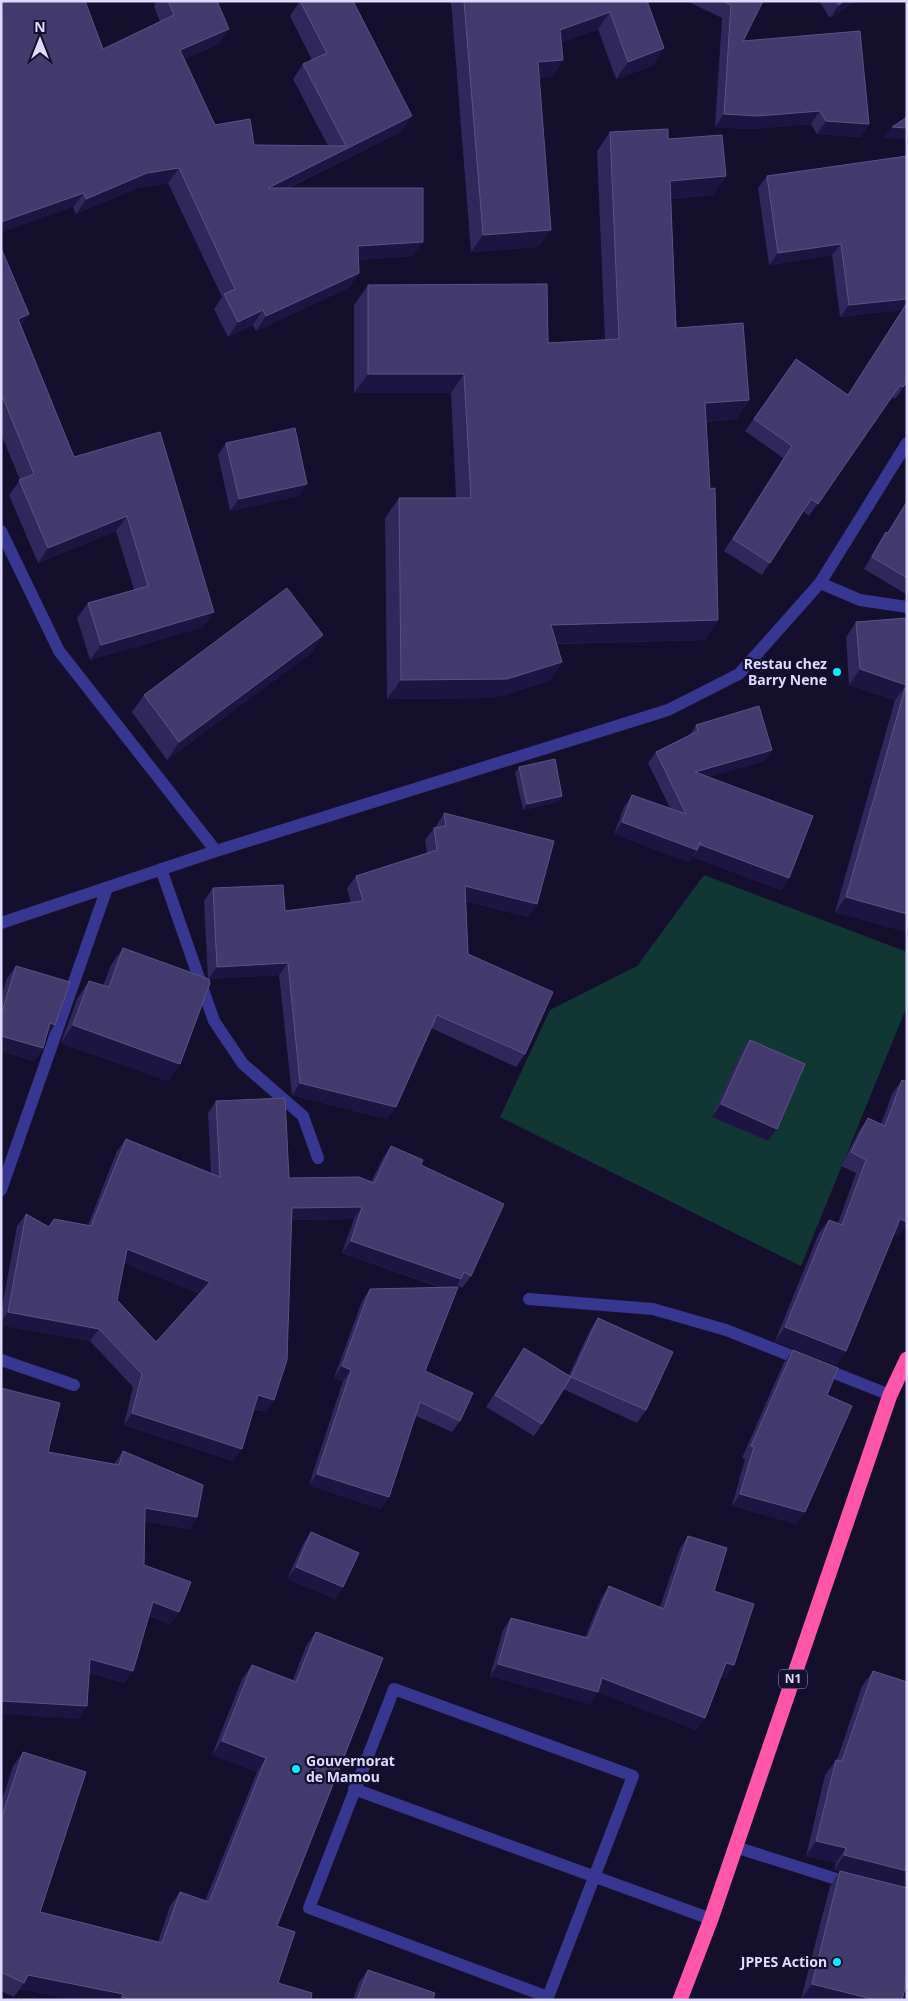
<svg xmlns="http://www.w3.org/2000/svg" width="908" height="2001" font-family="'Noto Sans',sans-serif">
	<style>
		.green { fill: #113735 }
		.lines { fill: none; stroke-linecap: round; stroke-linejoin: round }
		.lane { stroke: #373690; stroke-width: 12 }
		.street { stroke: #373690; stroke-width: 12 }
		.highway { stroke: #ff56ab; stroke-width: 15 }
		.wall { fill: #30275b; fill-rule: evenodd }
		.shaded-wall { fill: #1d1541 }
		.building { fill: #433a6d; stroke: #5b5384; fill-rule: evenodd }
		.poi-dot { fill: #07ecff; stroke: #130f2d; stroke-width: 2 }
		.labels { text-anchor: middle; stroke-width: 4.5; stroke-linejoin: round; paint-order: stroke }
		.shield { fill: #130f2d; stroke: #a19ec0; stroke-width: 1 }
		.shield-label { font-size: 12px; font-weight: bold; fill: #dedbff }
		.poi-label { font-size: 14px; font-weight: bold; fill: #dedbff; stroke: #130f2d; text-anchor: end }
	</style>
	<rect width="100%" height="100%" fill="#130f2d"/>
	<path class="green" d="M704,875L907,952V1006L801,1266L500,1117L550,1010L637,966Z"/>
	<g class="lines">
		<path class="lane" d="M820,583L860,600L907,607
			M394,1689L633,1776L548,1997L309,1908Z
			M354,1789L711,1919"/>
		<path class="street" d="M1,531L59,651L216,851
			M161,869L214,1021L243,1064L303,1116L318,1158
			M1,923L216,851L668,710L739,674L820,583L907,443
			M1,1190L107,888
			M529,1299L653,1309L726,1330L890,1395
			M1,1360L74,1385
			M735,1847L849,1883"/>
		<path class="highway" d="M680,2000L711,1919L890,1395L907,1359"/>
	</g>
	<path class="wall" d="M157,1H217L219,44L184,59L215,125L254,145L328,146L293,79L303,64L312,60L290,16L300,1L402,131L288,188L413,256L358,260L359,273L348,288L256,331L253,325L228,337L214,309L222,297L168,183L137,188L76,214L73,207L103,49L160,22L154,6Z
		M451,1H647L664,48L652,66L616,79L598,29L562,42L563,60L551,77L539,78V247L471,252Z
		M690,1H763L743,41L869,124L860,137L817,134L811,124L749,129L715,127L722,18L689,2Z
		M819,1H856L830,18Z
		M610,132L668,139L726,176L712,195L671,199L676,328L749,400L736,419L706,422L718,620L705,640L557,644L562,662L549,681L493,698L387,699L385,518L399,498H456L451,393H354V305L368,285L548,343L605,340L597,151Z
		M907,156V382L895,399L892,397L809,516L803,511L762,575L724,551L783,458L745,431L796,359L848,395L902,310L840,317L832,255L769,265L758,188L767,176Z
		M1,248L29,314L21,326L74,457L160,432L203,627L90,660L77,618L88,603L134,590L116,531L38,563L9,495L20,480L1,434Z
		M226,443L299,496L230,511L218,455Z
		M907,500V593L906,594L864,569L878,544L886,532L887,533Z
		M907,618V932L835,912L895,700L849,685L846,637L856,622Z
		M323,635L311,653L167,760L132,712L144,695Z
		M696,725L772,750L764,761L709,777L789,878L781,890L693,857V856L689,862L614,834L624,807L632,795L670,808L648,763L656,752L689,736Z
		M519,767L562,796L558,802L523,810L515,773Z
		M444,813L529,917L466,901L468,954L525,1054L516,1067L431,1028L396,1107L387,1119L292,1095L279,975L209,979L180,1064L168,1081L61,1043L77,999L89,981L103,986L111,965L123,948L208,979L204,901L213,888L285,911L351,903L347,888L356,876L427,854L425,840L434,828H436V826Z
		M16,966L55,1025L46,1037L43,1048L34,1061L1,1051V998L7,978Z
		M750,1040L768,1141L712,1117L741,1052Z
		M902,1080L907,1082V1224L898,1236L894,1234L846,1351L836,1365L775,1341L819,1233L829,1220L838,1223L856,1173L841,1166L859,1131L868,1118L881,1124L892,1094Z
		M216,1101L289,1178L371,1182L383,1158L391,1146L421,1165L471,1276L462,1288L457,1285L455,1287L425,1371L460,1421L452,1432L416,1416L381,1509L309,1485L343,1381L334,1378L362,1301L370,1289L442,1288L342,1253L354,1219L292,1220L266,1412L254,1409L233,1461L124,1425L133,1387L90,1341L1,1325V1313L17,1226L26,1214L48,1227L54,1219L88,1225L117,1151L126,1139L211,1173L208,1113ZM124,1263L200,1294L156,1342L117,1300Z
		M598,1318L646,1410L637,1423L563,1389L542,1424L534,1436L486,1407L524,1348L569,1375L590,1330Z
		M793,1350L827,1395L797,1524L732,1506L745,1459L742,1458L784,1362Z
		M123,1451L197,1517L189,1529L145,1521L144,1565L179,1612L170,1624L149,1616L124,1683L89,1673L79,1719L48,1452L114,1464Z
		M311,1532L343,1587L335,1599L287,1579L303,1544Z
		M688,1536L714,1591L726,1678L721,1676L705,1718L696,1730L598,1692L590,1704L490,1676L503,1630L511,1618L585,1637L601,1599L609,1586L660,1607L680,1548Z
		M316,1632L277,1926L278,1983L311,2000H74L20,1989L14,1997L1,1991V1803L13,1766L23,1752L40,1912L158,1942L170,1906L180,1892L205,1901L257,1772L212,1755L242,1679L252,1665L293,1680L306,1646Z
		M873,1671L904,1991L902,2000H804L801,1999L830,1886L840,1871L834,1870L836,1863L806,1856L825,1775L836,1760H837L862,1686Z
		M368,1970L433,2000H353L359,1982Z"/>
	<path class="shaded-wall" d="M844,1H856L830,18L839,5Z
		M610,12L598,29L548,47L560,30Z
		M229,29L219,44L169,65L180,50Z
		M664,48L652,66L616,79L628,62Z
		M563,60L551,77L526,79L538,62Z
		M820,111L811,124L749,129L715,127L724,114Z
		M412,116L402,131L258,202L268,188Z
		M826,121L869,124L860,137L817,134Z
		M892,127L907,128V140L883,138Z
		M179,168L168,183L137,188L76,214L86,199L147,173Z
		M726,176L712,195L656,200L670,181Z
		M84,193L73,207L1,233V222Z
		M551,230L539,247L471,252L483,235Z
		M423,242L413,256L347,261L358,246Z
		M841,244L832,255L769,265L778,253Z
		M359,273L348,288L256,331L266,316Z
		M907,299V303L902,310L840,317L849,305Z
		M263,310L253,325L228,337L238,322Z
		M29,314L19,329L18,319Z
		M368,374H464L451,393H354Z
		M749,400L736,419L692,423L705,403Z
		M307,484L299,496L230,511L239,499Z
		M127,516L116,531L38,563L48,548Z
		M214,612L203,627L90,660L101,645Z
		M718,620L705,640L537,644L551,625Z
		M323,635L311,653L167,760L179,742Z
		M562,662L549,681L493,698L387,699L401,680Z
		M860,669L906,685L895,700L849,685Z
		M772,750L764,761L687,784L695,772Z
		M562,796L558,802L523,810L527,804Z
		M622,822L697,850L689,862L614,834Z
		M701,845L789,878L781,890L693,857Z
		M465,886L537,904L529,917L456,898Z
		M846,897L907,914V932L835,912Z
		M288,963L279,975L208,979L217,967Z
		M50,1023L55,1025L46,1037Z
		M73,1025L180,1064L168,1081L61,1043Z
		M1,1036L43,1048L34,1061L1,1051Z
		M300,1083L396,1107L387,1119L292,1095Z
		M721,1104L777,1129L768,1141L712,1117Z
		M362,1207L354,1219L284,1220L292,1208Z
		M900,1219L907,1222V1224L898,1236L891,1233Z
		M351,1241L461,1279L453,1291L342,1253Z
		M127,1249L210,1282L202,1295L118,1261Z
		M8,1312L99,1329L90,1341L1,1325V1321Z
		M785,1327L846,1351L836,1365L775,1341Z
		M342,1366L351,1370L343,1381L334,1378Z
		M258,1395L274,1400L266,1412L250,1407Z
		M132,1413L242,1449L233,1461L124,1425Z
		M317,1474L389,1497L381,1509L309,1485Z
		M740,1494L805,1512L797,1524L732,1506Z
		M145,1508L197,1517L189,1529L137,1520Z
		M296,1567L343,1587L335,1599L287,1579Z
		M153,1602L179,1612L170,1624L145,1614Z
		M90,1659L133,1671L124,1683L82,1671Z
		M726,1663L734,1665L726,1678L718,1675Z
		M498,1664L602,1678L705,1718L696,1730L598,1692L590,1704L490,1676Z
		M1,1701L87,1706L79,1719L1,1714Z
		M222,1741L266,1758L257,1772L212,1755Z
		M816,1841L846,1848L836,1863L806,1856Z
		M844,1855L907,1871V1889L834,1870Z
		M28,1975L123,1994L119,2000H74L20,1989Z
		M907,1977V1991L898,1990Z
		M812,1984L876,2000H804L801,1999Z
		M122,1997L131,2000H120Z"/>
	<path class="building" d="M1,1H85L103,49L174,15L168,1H217L229,29L180,50L215,125L250,119L254,145L346,146L303,64L327,53L300,1H353L412,116L268,188H423V242L358,246L359,273L266,316L263,310L238,322L224,294L235,289L179,168L147,173L86,199L84,193L1,222Z
		M464,1H647L664,48L628,62L610,12L560,30L563,60L538,62L551,230L483,235Z
		M723,1H763L743,41L860,31L869,124L826,121L820,111L758,116L724,114L731,5Z
		M836,1H844L839,5Z
		M907,117V128L892,127Z
		M668,129V139L722,135L726,176L670,181L676,328L743,323L749,400L705,403L710,489L715,488L718,620L551,625L562,662L507,679L401,680L399,498H471L464,374H368V285L547,284L548,343L619,339L610,132Z
		M907,156V299L849,305L841,244L778,253L767,176Z
		M1,248L29,314L18,319L74,457L160,432L214,612L101,645L88,603L148,586L127,516L48,548L19,480L34,474L1,393Z
		M907,303V382L903,387L900,385L818,504L811,499L770,563L733,539L792,446L754,419L796,359L848,395Z
		M295,428L307,484L239,499L226,443Z
		M907,502V578L872,557L886,532L888,533Z
		M287,588L323,635L179,742L144,695Z
		M907,618V914L846,897L906,685L860,669L856,622Z
		M759,706L772,750L695,772L813,816L789,878L701,845L700,842L697,850L622,822L632,795L686,814L656,752L698,731L696,725Z
		M555,759L562,796L527,804L519,767Z
		M444,813L554,841L537,904L465,886L468,954L553,992L525,1054L437,1015L396,1107L300,1083L288,963L217,967L213,888L283,885L285,911L363,901L356,876L437,850L434,828L446,826Z
		M123,948L209,979L210,983L180,1064L73,1025L89,981L109,987Z
		M16,966L70,982L55,1025L50,1023L43,1048L1,1036V1015Z
		M750,1040L805,1064L777,1129L721,1104Z
		M902,1080L907,1082V1222L900,1219L846,1351L785,1327L829,1220L842,1225L866,1160L851,1152L868,1118L885,1126Z
		M285,1098L289,1178L359,1177L374,1183L391,1146L423,1160L421,1165L504,1204L471,1276L464,1272L461,1279L351,1241L362,1207L292,1208L287,1360L274,1400L258,1395L242,1449L132,1413L142,1374L99,1329L8,1312L26,1214L49,1227L54,1219L91,1226L126,1139L220,1177L216,1101ZM127,1249L210,1282L156,1342L117,1300Z
		M458,1287L425,1371L473,1393L460,1421L420,1402L389,1497L317,1474L351,1370L342,1366L370,1289Z
		M598,1318L673,1352L646,1410L571,1377Z
		M524,1348L571,1377L542,1424L495,1395Z
		M793,1350L838,1368L827,1395L852,1406L805,1512L740,1494L754,1447L751,1446Z
		M1,1388L60,1403L48,1452L119,1465L123,1451L203,1485L197,1517L145,1508L144,1565L191,1582L179,1612L153,1602L133,1671L90,1659L87,1706L1,1701Z
		M311,1532L359,1553L343,1587L296,1567Z
		M688,1536L727,1548L714,1591L754,1604L734,1665L726,1663L705,1718L602,1678L598,1692L498,1664L511,1618L588,1638L609,1586L664,1609Z
		M316,1632L383,1658L277,1926L295,1932L278,1983L312,1993L311,2000H131L122,1997L123,1994L28,1975L24,1983L1,1972V1819L23,1752L86,1772L40,1912L162,1943L180,1892L209,1902L266,1758L222,1741L252,1665L296,1682Z
		M873,1671L907,1682V1871L844,1855L846,1848L816,1841L836,1760L842,1761Z
		M840,1871L907,1888V1980L902,2000H876L812,1984Z
		M368,1970L435,1993L433,2000H357Z"/>
	<g class="poi-dot">
		<circle cx="837" cy="672" r="5"/>
		<circle cx="296" cy="1769" r="5"/>
		<circle cx="837" cy="1962" r="5"/>
	</g>
	<g class="labels">
		<rect class="shield" x="779" y="1669.5" width="28" height="19" rx="4"/>
		<g class="shield-label">
			<text x="793" y="1683">N1</text>
		</g>
		<g class="poi-label">
			<text x="827" y="669">Restau chez<tspan x="827" dy="16">Barry Nene</tspan></text>
			<text x="306" y="1766" text-anchor="start">Gouvernorat<tspan x="306" dy="16">de Mamou</tspan></text>
			<text x="827" y="1967">JPPES Action</text>
		</g>
	</g>
	<rect width="908" height="2001" fill="none" stroke="#dedbff" stroke-width="5"/>
	<g transform="translate(40 40)" stroke="#130f2d" stroke-width="4" paint-order="stroke">
	<path d="M0-4L9 19L0 12L-9 19Z" fill="#dedbff"/>
	<text y="-8" font-size="14" font-weight="bold" text-anchor="middle" fill="#dedbff">N</text>
	</g>
</svg>
